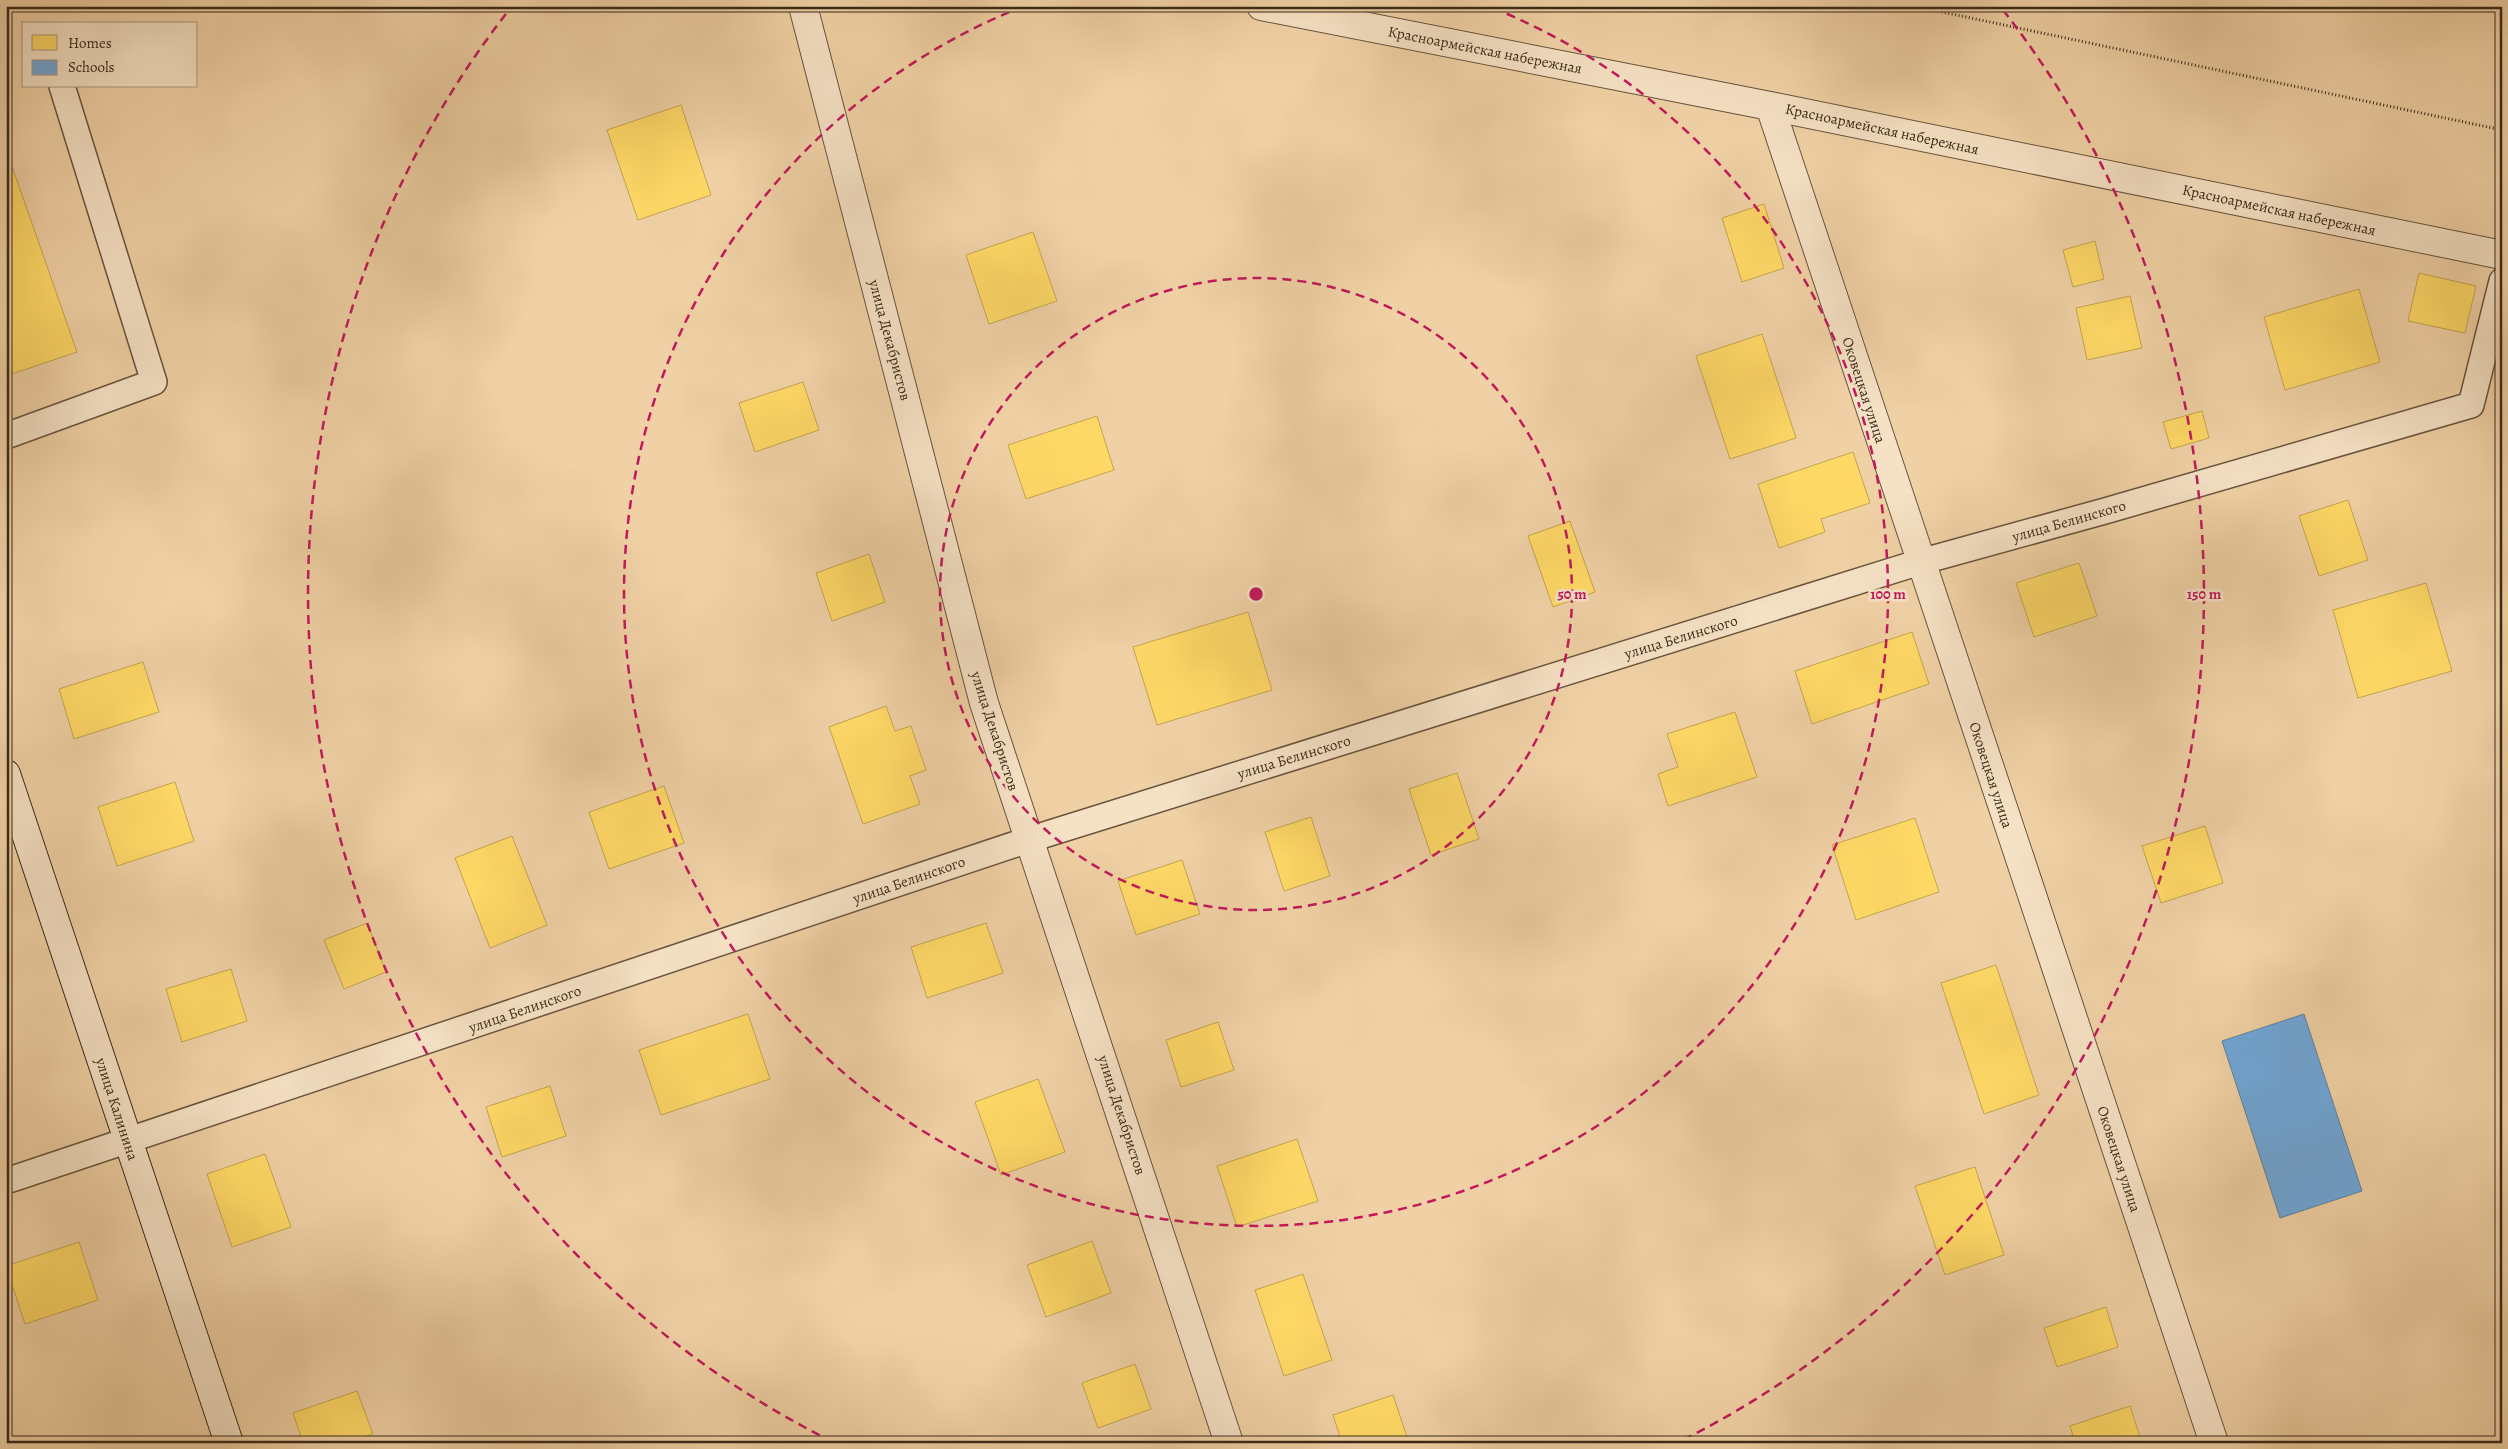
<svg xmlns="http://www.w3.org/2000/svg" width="2508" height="1449" font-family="Alegreya,serif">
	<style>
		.homes { fill: #ffd966; stroke: #c4a44f }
		.schools { fill: #6fa8dc; stroke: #5f82a2 }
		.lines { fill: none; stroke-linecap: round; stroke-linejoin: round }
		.service-casing { stroke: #68543d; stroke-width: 28 }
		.minor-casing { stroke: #68543d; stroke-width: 30 }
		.tertiary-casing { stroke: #68543d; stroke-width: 30 }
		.secondary-casing { stroke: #3a2a1a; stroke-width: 30 }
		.path { stroke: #3a2a1a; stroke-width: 3; stroke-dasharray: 1 2.5; stroke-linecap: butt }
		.service { stroke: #f5e1c4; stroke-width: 25 }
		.minor { stroke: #f5e1c4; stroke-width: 28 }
		.tertiary { stroke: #f5e1c4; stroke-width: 28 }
		.secondary { stroke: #f5e1c4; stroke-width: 28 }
		.ring { fill: none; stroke: #c2185b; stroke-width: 2.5; stroke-dasharray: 9 6 }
		.labels { text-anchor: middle; stroke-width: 5; stroke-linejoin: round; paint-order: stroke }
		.street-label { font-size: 15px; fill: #3a2a1a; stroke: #f5e1c4 }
		.centre { fill: #c2185b; stroke: #f5e1c4; stroke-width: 2.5 }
		.ring-label { font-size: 15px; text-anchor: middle; font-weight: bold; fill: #c2185b; stroke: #f5e1c4; stroke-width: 5; stroke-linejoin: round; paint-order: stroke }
	</style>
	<rect width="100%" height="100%" fill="#f0d1a5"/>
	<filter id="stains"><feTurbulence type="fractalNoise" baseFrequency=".004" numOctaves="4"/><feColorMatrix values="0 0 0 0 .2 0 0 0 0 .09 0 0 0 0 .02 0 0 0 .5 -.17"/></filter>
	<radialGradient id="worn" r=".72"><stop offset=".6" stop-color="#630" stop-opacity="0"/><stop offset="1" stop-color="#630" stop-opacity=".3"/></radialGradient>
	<path class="homes" d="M36,6H54L39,12Z
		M681,105L711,195L638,220L607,130Z
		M6,149L77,352L6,376Z
		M1764,204L1784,268L1742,282L1722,218Z
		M1033,232L1057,301L989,324L966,255Z
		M2095,241L2104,279L2073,287L2063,250Z
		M2419,273L2476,286L2465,333L2408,321Z
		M2359,289L2380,362L2285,390L2264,317Z
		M2130,296L2142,348L2087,360L2076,308Z
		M1762,334L1796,438L1730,459L1696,356Z
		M803,382L819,430L755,452L739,403Z
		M2202,411L2209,438L2171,449L2163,422Z
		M1097,416L1114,470L1026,499L1008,445Z
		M1853,452L1870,503L1821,519L1825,532L1779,548L1758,484Z
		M2348,500L2368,560L2319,576L2299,516Z
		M1570,521L1595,592L1553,607L1528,536Z
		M869,554L885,602L832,621L816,573Z
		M2079,563L2097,616L2034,637L2016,583Z
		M2426,583L2452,671L2358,698L2333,610Z
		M1248,612L1272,690L1157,725L1133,647Z
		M1912,632L1929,684L1812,724L1795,671Z
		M143,662L159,712L74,739L59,689Z
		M886,706L895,731L911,726L926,770L910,776L920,804L863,824L829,727Z
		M1735,712L1757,777L1668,806L1658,774L1678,767L1667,734Z
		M1457,773L1479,839L1431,855L1409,789Z
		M175,782L194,841L117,866L98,807Z
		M664,786L684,843L609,869L589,812Z
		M1311,817L1330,876L1284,891L1265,832Z
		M1915,818L1939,892L1856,920L1832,845Z
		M2205,826L2223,883L2161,903L2142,846Z
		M512,836L547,925L490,948L455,858Z
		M1182,860L1200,914L1136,935L1118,881Z
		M367,923L386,972L344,989L324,940Z
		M986,923L1003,973L927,998L911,947Z
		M1996,965L2039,1095L1984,1114L1941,983Z
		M231,969L247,1021L182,1042L166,989Z
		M748,1014L770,1079L661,1115L639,1050Z
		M1218,1022L1234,1070L1181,1087L1166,1040Z
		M1038,1079L1065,1152L1001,1175L975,1102Z
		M550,1086L566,1136L502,1157L486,1107Z
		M1297,1139L1318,1201L1237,1227L1217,1166Z
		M265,1154L291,1227L232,1247L207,1174Z
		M1975,1167L2004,1255L1945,1275L1915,1186Z
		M1092,1241L1111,1293L1046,1317L1027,1265Z
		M79,1242L98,1300L25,1324L6,1266Z
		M1303,1274L1332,1360L1284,1376L1255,1290Z
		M2106,1307L2118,1347L2057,1367L2044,1328Z
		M1135,1364L1151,1409L1098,1428L1082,1383Z
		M357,1391L373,1434L348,1443H303L293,1413Z
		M1393,1395L1409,1443H1342L1333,1415Z
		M2130,1406L2142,1443H2075L2070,1426Z
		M144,1436L146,1443H122Z"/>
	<path class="schools" d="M2304,1014L2362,1191L2280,1218L2222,1041Z"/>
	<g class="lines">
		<g class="service-casing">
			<path id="service" d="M6,436L154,382L62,86
				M6,1181L1031,839L1920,562L2105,511L2471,405L2502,281"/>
		</g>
		<g class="minor-casing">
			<path id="minor" d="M803,6L984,703L1229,1443
				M1770,106L2214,1443"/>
		</g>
		<g class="tertiary-casing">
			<path id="tertiary" d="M1261,6L1770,106L2502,255"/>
		</g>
		<g class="secondary-casing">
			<path id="secondary" d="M6,774L229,1443"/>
		</g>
		<path class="path" d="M1914,6L2502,130"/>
		<use href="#service" class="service"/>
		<use href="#minor" class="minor"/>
		<use href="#tertiary" class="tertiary"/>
		<use href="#secondary" class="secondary"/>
	</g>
	<g class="ring">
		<circle cx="1256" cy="594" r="316"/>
		<path d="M1493 8A632 632 0 1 1 1019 8"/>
		<path d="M833 1442A948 948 0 0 1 509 10M2003 10A948 948 0 0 1 1679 1442"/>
	</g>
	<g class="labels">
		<g class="street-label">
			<text transform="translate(1485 50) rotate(11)" y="5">Красноармейская набережная</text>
			<text transform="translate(1882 129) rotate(12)" y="5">Красноармейская набережная</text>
			<text transform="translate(2279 210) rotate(12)" y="5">Красноармейская набережная</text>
			<text transform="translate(890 340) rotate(75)" y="5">улица Декабристов</text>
			<text transform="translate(1864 390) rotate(72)" y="5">Оковецкая улица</text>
			<text transform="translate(2069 521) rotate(-16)" y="5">улица Белинского</text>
			<text transform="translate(1681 637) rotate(-17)" y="5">улица Белинского</text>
			<text transform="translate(995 731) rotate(72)" y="5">улица Декабристов</text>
			<text transform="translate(1294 757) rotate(-17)" y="5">улица Белинского</text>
			<text transform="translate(1991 775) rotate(72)" y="5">Оковецкая улица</text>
			<text transform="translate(909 880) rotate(-19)" y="5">улица Белинского</text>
			<text transform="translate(525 1009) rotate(-19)" y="5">улица Белинского</text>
			<text transform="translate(117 1109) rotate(72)" y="5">улица Калинина</text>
			<text transform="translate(1122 1115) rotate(72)" y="5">улица Декабристов</text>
			<text transform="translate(2119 1159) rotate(72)" y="5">Оковецкая улица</text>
		</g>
	</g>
	<circle cx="1256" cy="594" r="8" class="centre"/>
	<g class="ring-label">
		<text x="1572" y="599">50 m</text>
		<text x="1888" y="599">100 m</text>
		<text x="2204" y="599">150 m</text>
	</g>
	<rect width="2508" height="1449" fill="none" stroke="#f0d1a5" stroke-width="25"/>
	<rect x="8" y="8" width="2493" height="1434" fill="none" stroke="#3a2a1a" stroke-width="2.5"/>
	<rect x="12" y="12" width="2483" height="1424" fill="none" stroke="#3a2a1a"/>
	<rect x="22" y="22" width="175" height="65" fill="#f5e1c4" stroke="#aa9880"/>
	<rect x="32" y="35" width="25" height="15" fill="#ffd966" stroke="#aa9880"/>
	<text x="68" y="48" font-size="15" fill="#3a2a1a">Homes</text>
	<rect x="32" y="60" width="25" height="15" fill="#6fa8dc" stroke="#aa9880"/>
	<text x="68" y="72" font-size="15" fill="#3a2a1a">Schools</text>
	<rect width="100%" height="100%" filter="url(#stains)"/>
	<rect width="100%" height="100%" fill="url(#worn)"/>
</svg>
